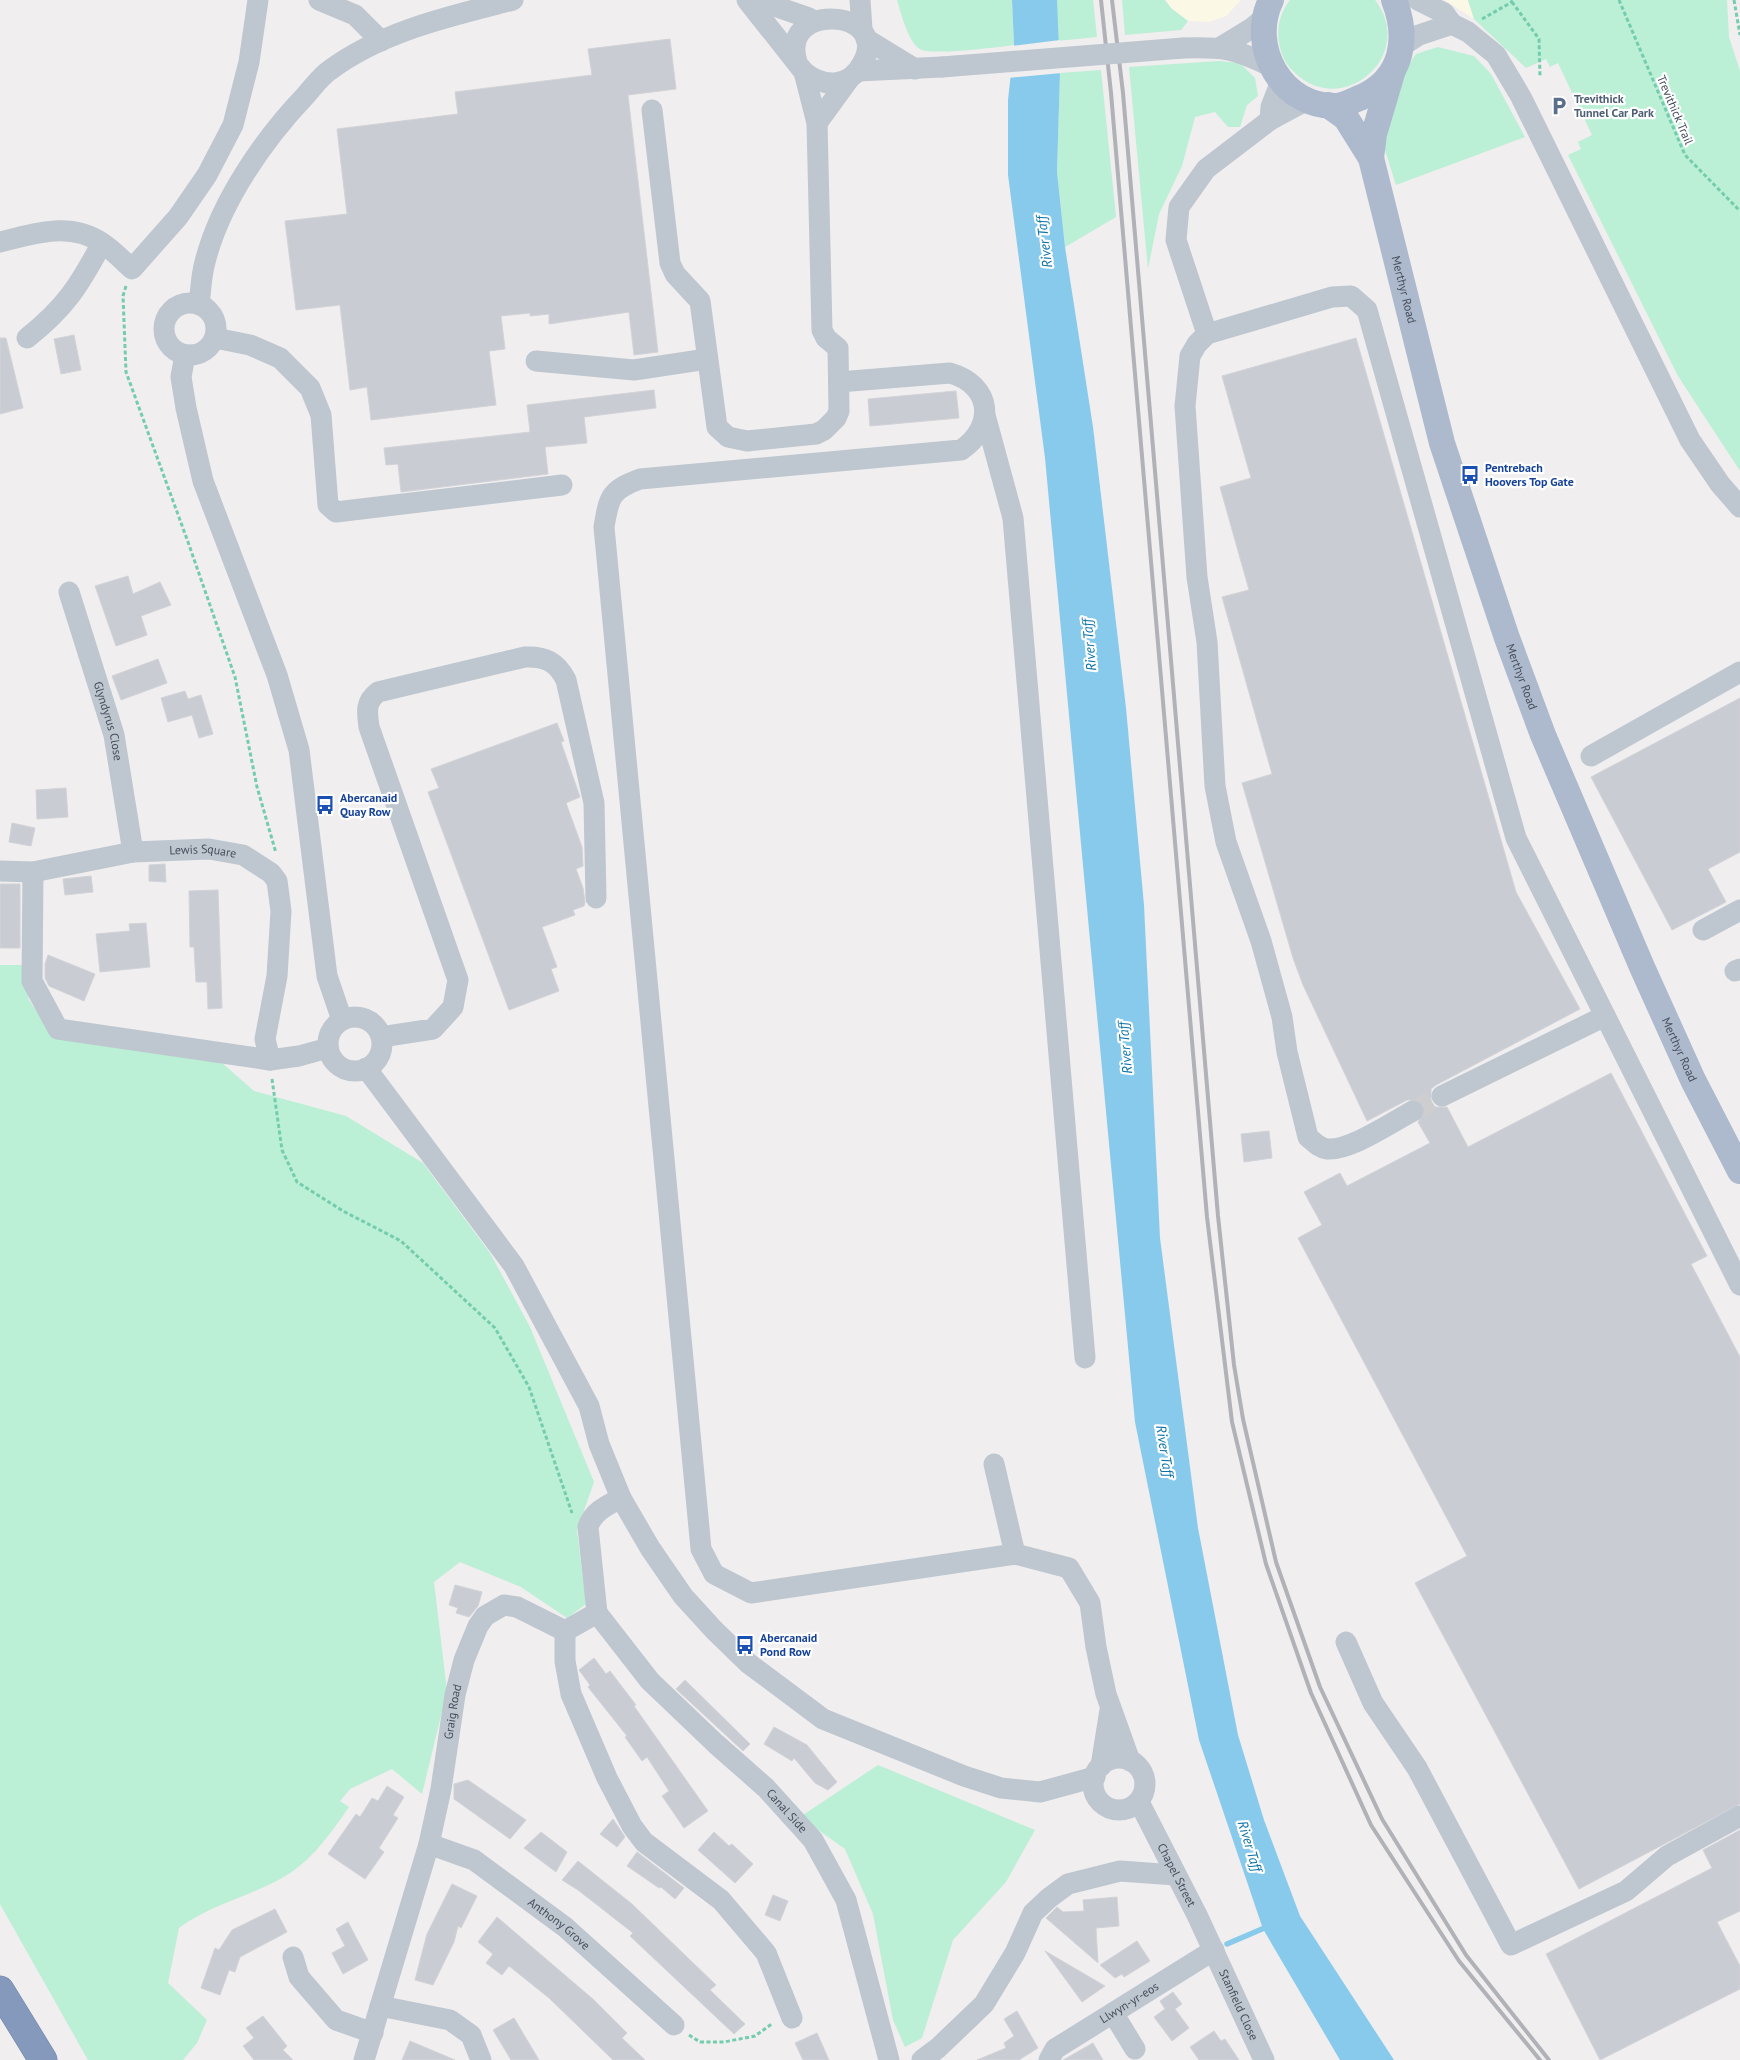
<svg xmlns="http://www.w3.org/2000/svg" width="1740" height="2060" font-family="'PT Sans',sans-serif">
	<style>
		.commercial { fill: #fcf8e6 }
		.green { fill: #bbefd6 }
		.water { fill: #88caec }
		.pier { fill: #f0eeee }
		.lines { fill: none; stroke-linecap: round; stroke-linejoin: round }
		.stream { stroke: #88caec; stroke-width: 5.5 }
		.building { fill: #caccd3; stroke: #d2d3d9 }
		.minor-tunnel { stroke: #ceced1; stroke-width: 21; stroke-dasharray: 21 11; stroke-linecap: butt }
		.highway-casing { stroke: #7084a9; stroke-width: 29 }
		.path { stroke: #73cdac; stroke-width: 3; stroke-dasharray: 4 2.5; stroke-linecap: butt }
		.minor { stroke: #bec6d0; stroke-width: 21 }
		.major { stroke: #adb9cd; stroke-width: 26 }
		.highway { stroke: #8599bd; stroke-width: 28 }
		.rail { stroke: #b0b2b8; stroke-width: 4 }
		.minor-bridge { stroke: #bec6d0; stroke-width: 21 }
		.labels { text-anchor: middle; stroke-width: 4.5; stroke-linejoin: round; paint-order: stroke }
		.service-label { font-size: 12px; font-weight: bold; fill: #4e5e75; stroke: #fff; text-anchor: start }
		.street-label { font-size: 12px; fill: #464e5b; stroke: #fff }
		.transit-label { font-size: 12px; font-weight: bold; fill: #164399; stroke: #fff; text-anchor: start }
		.water-label { font-size: 14px; font-style: italic; fill: #0c73a8; stroke: #fff }
	</style>
	<rect width="100%" height="100%" fill="#f0eeee"/>
	<path class="commercial" d="M1165,0H1241L1226,16L1209,22L1188,21L1171,8Z
		M1445,0H1468L1474,19Z"/>
	<path class="green" d="M897,0H1012L1014,45C998,47 930,56 920,49C908,42 901,13 897,0Z
		M1057,0H1093L1097,37L1057,41Z
		M1122,0H1165L1171,8L1188,21L1181,30L1125,35Z
		M1290,0H1375C1417,54 1344,119 1295,73C1287,66 1282,57 1280,47C1276,30 1279,14 1290,0Z
		M1468,0H1727L1729,37L1740,71V471L1678,376L1568,155L1581,149L1578,142L1592,135L1558,63L1550,67L1546,59L1526,68L1474,19Z
		M1438,47L1474,56L1491,74L1525,137L1396,185L1384,147L1404,72L1416,54Z
		M1219,61L1240,63L1255,78L1258,96L1247,105L1240,127H1228L1215,112L1195,117L1182,166L1159,214L1148,269L1129,67Z
		M1101,70L1116,217L1065,247L1057,172L1060,73Z
		M0,965H22L29,1000L54,1037L221,1062L254,1091L346,1116L423,1163L490,1253L530,1327L594,1482L577,1530L586,1604L567,1618L521,1587L460,1562L434,1582L447,1691L422,1794L392,1769L350,1789L340,1801L349,1807C330,1834 311,1862 282,1878C248,1897 210,1905 179,1928L168,1983L207,2020L197,2043L183,2060H88L0,1904Z
		M878,1765L1035,1830L1006,1882L953,1940L922,2038L905,2047L893,2020L873,1914L845,1849L800,1817Z"/>
	<path class="water" d="M1012,0H1057L1060,73L1057,172L1065,247L1093,427L1126,708L1144,905L1160,1238L1198,1528L1238,1735L1264,1820L1300,1916L1394,2060H1340L1263,1929L1199,1740L1135,1422L1045,458L1008,175V100L1014,45Z"/>
	<path class="pier" d="M1060,40L1062,73L1008,78L1011,46Z"/>
	<g class="lines">
		<path class="stream" d="M1227,1944L1269,1926"/>
	</g>
	<path class="building" d="M670,39L676,89L628,95L658,352L634,355L629,312L549,324V314L530,316V313L501,316L505,349L489,351L496,405L371,420L367,387L350,390L340,305L296,310L285,221L347,214L337,129L458,114L455,92L592,75L588,49Z
		M74,335L81,370L61,374L54,339Z
		M0,338H6L23,408L0,414Z
		M1356,338L1516,892L1580,1009L1436,1085L1431,1089V1101L1435,1107H1447L1468,1147L1611,1073L1707,1256L1691,1264L1740,1357V1804L1579,1889L1415,1583L1467,1556L1298,1238L1322,1225L1304,1192L1340,1173L1347,1186L1430,1143L1418,1122L1425,1112L1424,1105L1419,1100H1407L1367,1121L1303,985L1293,958L1242,783L1272,774L1222,597L1249,590L1220,487L1251,478L1222,376Z
		M654,390L656,408L584,417L587,443L545,447L548,474L401,492L398,464L386,465L384,448L530,432L527,405Z
		M956,391L959,418L870,426L868,399Z
		M128,576L133,594L160,582L171,605L141,616L147,635L116,646L95,586Z
		M158,659L167,683L121,700L112,676Z
		M185,691L188,699L201,695L213,734L199,738L192,715L168,722L161,698Z
		M1740,698V852L1708,869L1726,902L1672,930L1591,777Z
		M557,723L564,741L561,742L580,797L566,803L582,847L583,866L576,869L583,888L585,902L584,906L573,910L575,915L542,927L557,967L551,969L559,991L509,1010L428,792L439,788L431,769Z
		M66,788L68,817L37,819L36,790Z
		M12,823L35,828L31,846L9,842Z
		M165,864L166,882L149,881V865Z
		M91,876L93,892L65,895L63,879Z
		M0,884H20V948H0Z
		M218,890L222,1008L208,1009L207,982H196L194,947H190L189,891Z
		M146,923L150,967L100,972L96,934L130,931L129,924Z
		M48,955L95,974L84,1001L49,986L45,978V964Z
		M1269,1131L1272,1158L1244,1162L1241,1134Z
		M455,1585L482,1592L478,1606L469,1617L456,1613L458,1608L449,1605Z
		M594,1658L606,1674L610,1671L636,1705L634,1706L708,1811L684,1828L662,1796L669,1791L647,1757L642,1761L625,1737L627,1736L588,1687L590,1685L579,1670Z
		M685,1680L750,1744L743,1751L676,1689Z
		M774,1727L807,1745L837,1782L828,1790L815,1783L794,1758L792,1761L764,1744Z
		M468,1780L526,1820L510,1839L454,1799V1784Z
		M387,1786L404,1797L393,1815L398,1818L379,1848L384,1852L365,1879L328,1854L356,1814L360,1817L372,1798L378,1801Z
		M613,1819L625,1837L617,1847L600,1834Z
		M1740,1830V1911L1717,1922L1740,1966V1989L1600,2060L1546,1954L1712,1868L1703,1850Z
		M541,1832L567,1852L556,1872L524,1848Z
		M714,1832L729,1846L732,1844L753,1864L735,1883L698,1850Z
		M637,1852L684,1888L675,1899L661,1887L659,1888L627,1866Z
		M578,1861L632,1904L716,1985L710,1990L745,2024L734,2034L630,1936L633,1933L578,1890L562,1880Z
		M452,1884L477,1896L461,1928L458,1926L454,1942L433,1985L415,1980L427,1934Z
		M773,1895L788,1901L780,1921L765,1915Z
		M1117,1897L1119,1926L1096,1928L1098,1963L1046,1918L1057,1907L1063,1912L1084,1911L1083,1900Z
		M275,1909L287,1932L240,1957L235,1972L229,1970L220,1995L201,1988L215,1948L219,1950L232,1930Z
		M497,1917L594,2000L627,2033L622,2038L645,2060H613L549,1998L509,1966L502,1975L486,1963L493,1954L478,1942Z
		M348,1922L368,1960L343,1974L332,1953L345,1946L336,1929Z
		M1137,1941L1150,1961L1124,1977L1122,1974L1115,1978L1100,1965Z
		M1045,1951L1105,1986L1082,2002Z
		M1173,1992L1182,2004L1175,2009L1189,2028L1172,2041L1154,2017L1165,2009L1160,2001Z
		M1017,2011L1038,2048L1019,2060H977L1006,2048L1004,2043L1014,2036L1004,2019Z
		M263,2016L287,2046L283,2050L293,2060H254L243,2046L254,2038L246,2028Z
		M514,2018L539,2060H511L493,2030Z
		M1214,2031L1221,2041L1225,2039L1239,2060H1199L1190,2047Z
		M817,2033L829,2060H803L795,2043Z
		M410,2041L455,2060H402Z
		M1093,2043L1103,2060H1063Z"/>
	<g class="lines">
		<path class="minor-tunnel" d="M1413,1111L1442,1096"/>
		<g class="highway-casing">
			<path id="highway" d="M0,1990L43,2060"/>
		</g>
		<path class="path" d="M1619,0L1685,155L1740,211
			M1734,0L1740,35
			M1512,2L1539,39L1540,77
			M1482,19L1512,2L1510,0
			M126,286L123,296L126,372L188,542L235,677L257,787L276,853
			M272,1079L282,1150L297,1182L343,1211L401,1241L495,1328L529,1387L572,1513
			M689,2035L700,2042H724L755,2036L773,2023"/>
		<g class="minor">
			<path d="M319,0L355,15L381,41"/>
			<path d="M747,0L804,72C814,80 823,84 835,83C847,82 857,74 862,64C894,9 778,0 797,62"/>
			<path d="M757,0L809,18"/>
			<path d="M860,0L862,29"/>
			<path d="M1418,0L1444,13L1452,24L1468,32L1496,55L1521,97L1690,440L1720,484L1740,507"/>
			<path d="M866,39L915,69"/>
			<path d="M1402,46L1419,35L1452,24"/>
			<path d="M1221,47L1252,28L1265,17"/>
			<path d="M1183,48C1223,47 1234,48 1270,66"/>
			<path d="M858,71L942,67"/>
			<path d="M652,110L670,263L675,274L700,301L717,427L728,437L747,441L816,434L824,430L836,418L839,411L838,348L826,338L822,330L817,123L804,72"/>
			<path d="M1270,120L1271,107L1281,81"/>
			<path d="M817,123L849,79"/>
			<path d="M0,242C35,234 69,221 102,243C113,250 122,260 132,269L178,217L207,175L233,125L249,62L258,0"/>
			<circle cx="190" cy="329" r="26"/>
			<path d="M199,304C201,290 201,276 205,262C220,202 264,139 306,95C313,87 321,76 330,70C382,31 451,16 513,0"/>
			<path d="M1207,334L1176,240L1179,207L1206,169L1270,120L1309,99"/>
			<path d="M27,338C65,308 79,286 102,243"/>
			<path d="M215,338L250,345L280,358L310,388L321,415L328,505L336,512L562,485"/>
			<path d="M185,355L181,377L186,408L203,481L277,675L299,750L327,976L342,1020"/>
			<path d="M536,361L634,370L707,359"/>
			<path d="M839,382L950,373C992,385 996,426 961,450L640,479C610,490 609,497 604,527L701,1549L714,1574L751,1593L1015,1554L1069,1568L1090,1603L1096,1647L1106,1694L1130,1761"/>
			<path d="M985,415L1013,518L1085,1358"/>
			<path id="s1" d="M69,592L114,735L133,852"/>
			<path d="M1591,756L1740,672"/>
			<path id="s2" d="M0,871L33,872L133,852L209,849L243,855L271,873L277,881L281,911L277,976L265,1039L270,1060"/>
			<path d="M33,872L32,981L58,1029L270,1060L299,1056L328,1048"/>
			<path d="M1703,930L1740,910"/>
			<path d="M1735,971L1740,969"/>
			<circle cx="355" cy="1044" r="27"/>
			<path d="M381,1037L433,1029L453,1007L458,980L369,727C367,712 365,702 378,692L525,657C545,656 557,662 566,680L594,803L596,898"/>
			<path d="M366,1068L514,1266L589,1406L599,1444L621,1498L650,1548L683,1596L714,1630L748,1663L823,1719L964,1776L1001,1788L1040,1792L1095,1777"/>
			<path d="M1442,1096L1605,1016"/>
			<path d="M1413,1111C1392,1122 1350,1151 1327,1149C1319,1148 1314,1142 1308,1137L1287,1052L1282,1017L1261,941L1226,842L1215,786L1207,642L1197,577L1185,406L1190,356L1197,344L1207,334L1332,297L1351,296L1367,310L1516,838L1740,1285"/>
			<path d="M994,1464L1015,1554"/>
			<path id="s3" d="M597,1613L650,1681L716,1744L766,1788L813,1840L846,1900L889,2060"/>
			<path d="M597,1613L588,1527C593,1511 608,1505 621,1498"/>
			<path d="M565,1631V1661L571,1694L607,1778L632,1826L644,1842L721,1900L766,1953L792,2018"/>
			<path d="M1346,1642L1373,1703L1417,1768L1511,1945L1626,1891L1667,1856L1740,1816"/>
			<circle cx="1119" cy="1784" r="26"/>
			<path d="M1101,1766L1110,1710"/>
			<path id="s4" d="M1139,1802L1197,1915L1264,2060"/>
			<path id="s5" d="M429,1844L474,1860L565,1927L674,2025"/>
			<path d="M293,1957L299,1977L336,2020L373,2033"/>
			<path d="M380,2006L450,2020L471,2035L481,2060"/>
			<path d="M1113,2013L1135,2049"/>
			<path id="s6" d="M364,2060L429,1844L441,1789L455,1695L464,1660L478,1626L485,1616L504,1605L517,1607L565,1631L597,1613"/>
			<path d="M922,2060L938,2048L984,2004L1015,1953L1033,1913L1049,1898L1068,1884L1120,1871L1175,1875"/>
			<path id="s7" d="M1049,2060L1055,2049L1214,1950"/>
		</g>
		<g class="major">
			<path d="M1271,0C1248,47 1282,108 1337,106C1345,105 1354,100 1362,97C1403,78 1409,38 1394,0"/>
			<path id="s8" d="M1328,105L1346,118L1371,158L1442,443L1507,638L1543,735L1642,967L1693,1080L1740,1171"/>
			<path d="M1371,158L1374,134L1392,73"/>
		</g>
		<use href="#highway" class="highway"/>
		<path class="rail" d="M1101,0L1111,93L1207,1217L1232,1422L1266,1564L1311,1693L1371,1825L1459,1961L1540,2060
			M1112,0L1123,93L1218,1216L1234,1365L1243,1419L1276,1562L1320,1687L1382,1819L1466,1955L1549,2060"/>
		<path class="minor-bridge" d="M942,67L1183,48"/>
	</g>
	<defs>
		<g id="parking-bare" transform="scale(1.5)"><path d="M-3.5-5.5H1a3.5 3.5 0 0 1 0 7H-1V5.5H-3.5ZM-1-3.4V-.6H.8a1.4 1.4 0 0 0 0-2.8Z" fill="#5c6f8a" stroke="#fff" stroke-width="2.5" paint-order="stroke"/></g>
		<g id="bus-bare" transform="scale(1.5)"><path d="M-5-6H5V4H4V6H2V4H-2V6H-4V4H-5ZM-3.5-4V0h7V-4ZM-3.5 1.2v1.5H-2V1.2ZM2 1.2v1.5H3.5V1.2Z" fill="#1a4fb4" stroke="#fff" stroke-width="2.5" paint-order="stroke"/></g>
	</defs>
	<g fill-rule="evenodd">
		<use href="#parking-bare" x="1559" y="106"/>
		<use href="#bus-bare" x="1470" y="475"/>
		<use href="#bus-bare" x="325" y="805"/>
		<use href="#bus-bare" x="745" y="1645"/>
	</g>
	<g class="labels">
		<g class="service-label">
			<text x="1574" y="103">Trevithick<tspan x="1574" dy="14">Tunnel Car Park</tspan></text>
		</g>
		<g class="street-label">
			<text transform="translate(1675 110) rotate(67)" y="4">Trevithick Trail</text>
			<text dy="4" stroke="none"><textPath href="#s8" startOffset="205">Merthyr Road</textPath></text>
			<text dy="4" stroke="none"><textPath href="#s8" startOffset="610">Merthyr Road</textPath></text>
			<text dy="4" stroke="none"><textPath href="#s1" startOffset="135">Glyndyrus Close</textPath></text>
			<text dy="4" stroke="none"><textPath href="#s2" startOffset="205">Lewis Square</textPath></text>
			<text dy="4" stroke="none"><textPath href="#s8" startOffset="1015">Merthyr Road</textPath></text>
			<text dy="4" stroke="none"><textPath href="#s6" startOffset="360">Graig Road</textPath></text>
			<text dy="4" stroke="none"><textPath href="#s3" startOffset="275">Canal Side</textPath></text>
			<text dy="4" stroke="none"><textPath href="#s4" startOffset="82">Chapel Street</textPath></text>
			<text dy="4" stroke="none"><textPath href="#s5" startOffset="154">Anthony Grove</textPath></text>
			<text dy="4" stroke="none"><textPath href="#s7" startOffset="100">Llwyn-yr-eos</textPath></text>
			<text dy="4" stroke="none"><textPath href="#s4" startOffset="226">Stanfield Close</textPath></text>
		</g>
		<g class="transit-label">
			<text x="1485" y="472">Pentrebach<tspan x="1485" dy="14">Hoovers Top Gate</tspan></text>
			<text x="340" y="802">Abercanaid<tspan x="340" dy="14">Quay Row</tspan></text>
			<text x="760" y="1642">Abercanaid<tspan x="760" dy="14">Pond Row</tspan></text>
		</g>
		<g class="water-label">
			<text transform="translate(1044 242) rotate(-97)" y="5">River Taff</text>
			<text transform="translate(1089 645) rotate(-95)" y="5">River Taff</text>
			<text transform="translate(1125 1048) rotate(-95)" y="5">River Taff</text>
			<text transform="translate(1165 1451) rotate(81)" y="5">River Taff</text>
			<text transform="translate(1250 1846) rotate(73)" y="5">River Taff</text>
		</g>
	</g>
</svg>
